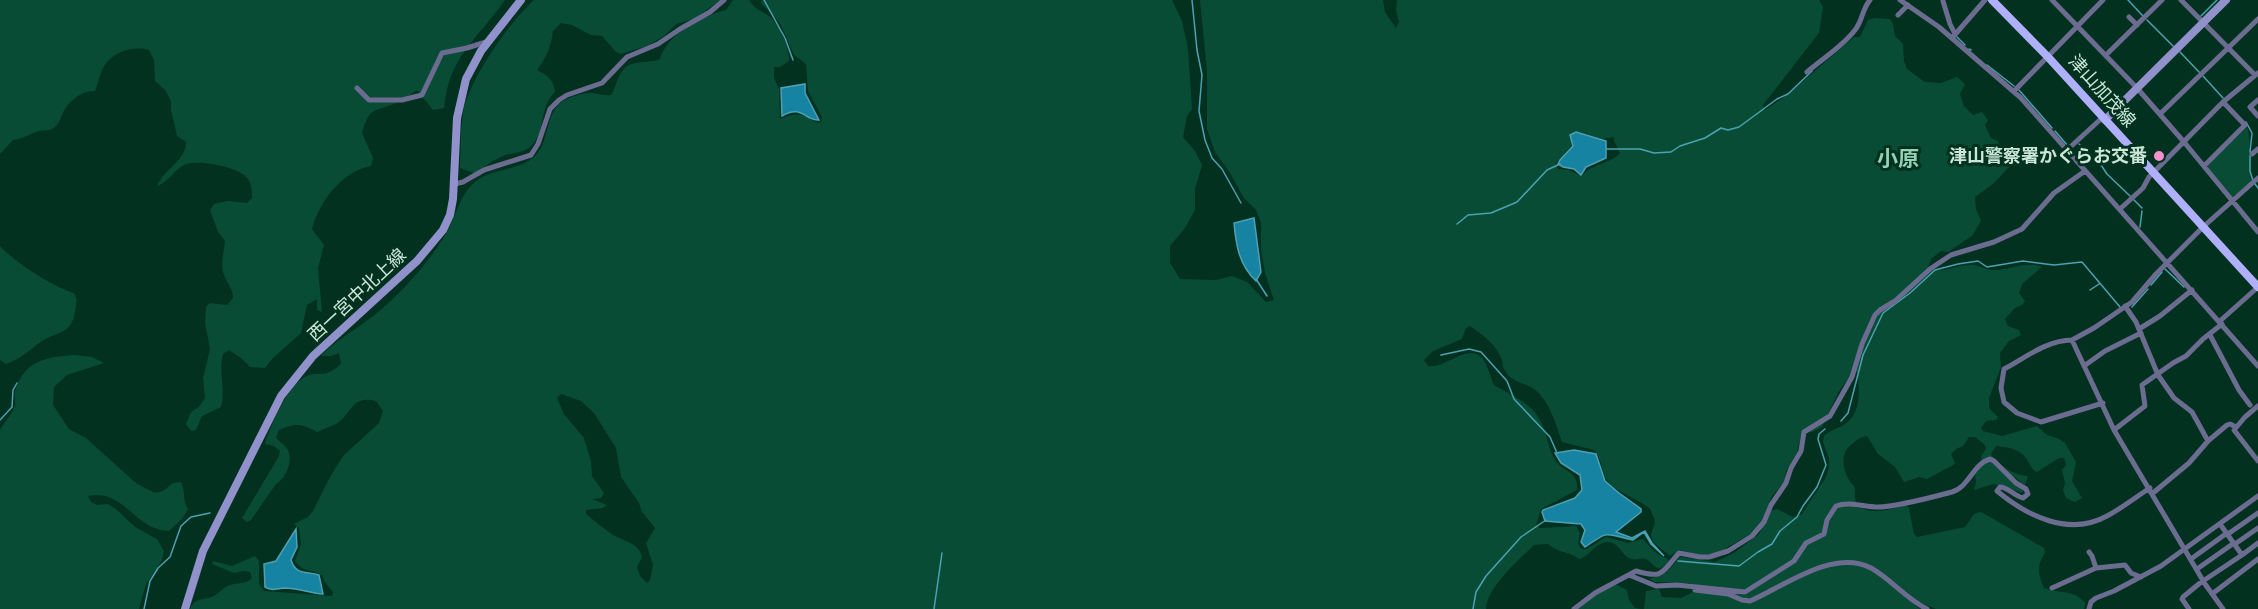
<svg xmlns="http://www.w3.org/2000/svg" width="2258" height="609" font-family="Rubik,'Noto Sans JP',sans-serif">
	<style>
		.green { fill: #084c35; fill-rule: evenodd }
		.water { fill: #1783a2; stroke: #4da1b2; stroke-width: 1.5 }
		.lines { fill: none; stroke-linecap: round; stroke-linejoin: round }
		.stream { stroke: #4da1b2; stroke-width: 1.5 }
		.street { stroke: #6b6c90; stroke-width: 5 }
		.secondary { stroke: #9192cc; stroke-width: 8 }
		.primary { stroke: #afaffa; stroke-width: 8 }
		.poi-dot { fill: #f790cf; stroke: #023120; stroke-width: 2 }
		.labels { text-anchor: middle; stroke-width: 6; stroke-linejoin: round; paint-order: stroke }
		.street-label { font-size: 18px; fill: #cae7d8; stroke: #023120 }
		.poi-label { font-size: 18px; font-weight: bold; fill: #cae7d8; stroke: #023120; text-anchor: end }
		.quarter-label { font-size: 21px; font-weight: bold; fill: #95d0b4; stroke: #023120 }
	</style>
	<rect width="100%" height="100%" fill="#023120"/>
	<path class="green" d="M0,0H505C477,40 449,56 444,108L433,110L417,90C411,94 404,100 396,103C374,113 370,105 362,133L373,158L371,166C342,171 319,202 312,229L324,245L318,268L322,312L317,310V299L307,305L301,333L272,359L265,368L250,367L241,358L229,350L223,354C218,372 226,390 221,407L202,416L196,430L191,431L186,424L191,412L199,407L205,398L203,378L210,349L205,323L206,307L210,303L227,305L233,298C233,288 227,284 224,275C220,265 224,252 225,241L218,232L210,210L214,204L228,201L247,203L252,198C252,189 252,182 245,176C236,167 199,160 187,164C174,168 169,183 157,186C164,169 186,161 186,142L177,136L171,110V101L165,90L155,81L154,60L149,50C131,45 108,53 101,73C98,79 98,85 95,91C84,90 71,99 65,109C60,116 61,124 52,129C48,131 43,130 39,131C29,134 23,139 13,140L0,154Z
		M534,0H720L694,19L676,24L664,36L647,46L621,54L616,52L602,36L591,35L572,25L561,23L553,31C551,46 547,57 537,70C547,75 554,80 555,92C539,107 546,129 533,144C525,154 514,152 503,156C493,160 483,168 474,173L460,168C461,150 460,131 463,113C469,79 509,23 534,0Z
		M733,0H749C757,12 762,10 770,17C781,27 789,47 789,61L780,67H774V78L779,89L780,119C796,112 803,113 817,123L821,122L822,117L808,91L806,64L794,55L781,25L774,16L761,3L762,0H1172L1182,21L1188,49L1192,109L1187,116L1183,137L1195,151L1202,165L1195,189V210L1185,228L1170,246V263L1180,279L1216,280L1232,276L1247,282L1266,302L1274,300L1265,273L1261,249V223L1256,210L1244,198L1230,173L1215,152L1207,129V71L1200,0H1383L1385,12L1396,28L1399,22L1396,10L1397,0H1819L1823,7L1819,33L1763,105L1765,110L1786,96L1854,37H1860L1868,20L1874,18L1890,19L1893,24L1895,36L1903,44L1904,61L1907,69L1925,82L1941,83L1957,77L1965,84L1960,94L1964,106L1973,115L1982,112L1988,120L1985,125L1991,138L1998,141C2001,151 2007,154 2010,166L1993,184L1975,197L1976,209L1981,221L1972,236L1948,252L1941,251L1931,259L1928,268C1942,274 1954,266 1969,265C1978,264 1982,269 1991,270C2008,271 2026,260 2042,267L2022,284L2019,293L2025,301L2022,305L2015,308L2005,319L2008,326L2019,330L2021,335L2009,341L2000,353L2001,367L1989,398V408L1998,417L1996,420L1986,421L1981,428L1983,431L2002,436L2037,426L2047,435L2059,439L2065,443L2076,462L2072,481L2082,498L2075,502L2066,498L2063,490L2065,483L2062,470L2066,465L2064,458H2059L2037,472C2031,469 2031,466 2028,461C2020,448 2010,448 1996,446L1991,454C1997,465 2015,476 2028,476L2025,485C2020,483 2017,477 2010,475L2011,481L2023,491V493L1993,484L1974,490L1976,482L1975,474L1982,464L1981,456L1986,449L1985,445L1975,437H1969L1963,446L1956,449L1951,454L1955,463L1953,465L1927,479L1919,477L1904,482L1895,467L1878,454L1867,436C1860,437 1857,440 1851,445C1841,452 1842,467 1848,478C1849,481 1852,483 1854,486C1856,490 1854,495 1855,499C1863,519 1891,509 1906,505L1909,508L1914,534L1917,537L1965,527L1974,514L1981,512L2044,548L2045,553C2036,567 2038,574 2044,588C2059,594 2074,589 2085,603L2084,609H1936L1919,602L1914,605L1920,609H1644L1646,591L1659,589L1662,597L1681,598L1691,593L1694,588L1690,583L1655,582L1649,579L1666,573L1680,557L1715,562L1734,553L1759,534L1771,511L1777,509L1793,517L1802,514L1825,479L1829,468V459L1823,442L1824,436C1830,431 1833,430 1840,427C1862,416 1860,392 1857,372H1853L1839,391L1822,427L1812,432L1804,430L1802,432L1797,452L1786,471L1785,481L1772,496L1762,522L1752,533L1721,551L1703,556L1680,550L1670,556L1653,542L1651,535L1655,522C1654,518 1652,513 1650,509C1645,503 1620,493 1610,484C1601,474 1603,459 1594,450L1562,442C1556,425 1550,401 1534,389C1524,382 1511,383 1504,369C1502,366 1503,363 1502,360C1496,344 1483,335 1470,326L1466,328L1462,339L1433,351L1424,360L1428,366C1445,369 1468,342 1482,358C1488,365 1490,377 1494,385C1512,396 1531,402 1541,422C1547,434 1548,447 1554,458C1561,473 1579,469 1577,490L1541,509L1536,525L1540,528L1576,526L1580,533L1578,544L1581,549H1587L1606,537L1628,543L1643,539C1650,547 1657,556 1667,558L1669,561C1657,574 1658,567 1647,560C1641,556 1636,562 1629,558C1621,554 1619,542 1607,542C1595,543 1590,556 1579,559C1567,550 1562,555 1548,544L1534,545C1520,559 1486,588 1486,609H190C196,596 204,601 214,596C219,593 224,587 230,585C239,582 245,585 252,578L250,572L244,571L234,573L212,564L213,561L232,566L255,556L259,561V584L264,591L332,596L333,592L324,581L323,576C313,569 303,573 295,561L301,544L299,528L294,524L308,517L313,511L330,477L343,456L379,423L383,411L376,401C350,395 353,414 336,424C330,427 323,429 317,432C301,423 295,423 279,430L276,438C280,442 288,447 289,453C292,464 285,479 276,484L251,520L247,522L242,518L279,456L280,451L274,446L265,444C269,428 290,381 307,376C324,370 322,380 341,364L339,353L331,356H321C333,343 347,335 361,325C392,304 428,265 447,232C457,215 459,195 476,181C493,168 518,171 534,157C549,144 545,118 559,104C565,99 580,93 589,93C596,93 603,96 611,95C616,88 616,80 621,73C629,58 646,65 660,59C667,34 702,16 726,10ZM1576,131L1602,139L1614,137V141L1620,153C1609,165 1592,163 1582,176L1568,170L1558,169L1556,163L1572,145L1570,134ZM561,394L581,401L594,413L616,448L621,477L639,503L642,512L655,528L646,543L653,565L650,580L647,583L640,576L637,567L642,557C639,543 624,541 613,535C604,529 595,521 586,514V510L603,508L607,505L592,499L601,498L604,493L592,476L591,461L584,438L564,414L557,398Z
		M2247,127C2251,137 2249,168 2251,182L2231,198L2208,168V165Z
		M0,246C16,263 53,287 74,293C78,300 76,304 75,312C71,335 58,331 42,341C29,350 21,359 6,364L0,360Z
		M73,355L92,357L104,363L67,375L54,387L53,405L69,429L86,438L137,484L155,493L163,491L173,483L181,482C186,492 182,500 188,509L182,519L169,531C134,530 124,488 88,496L91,502L97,505L108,504L116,509L135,527L157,539L164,551L162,560L146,584L139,609H0V430C4,423 12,414 15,406C16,402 14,396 15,392C23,361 46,357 73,355Z
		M1615,584L1627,590L1629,600L1635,608L1641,609H1578L1591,598Z"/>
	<path class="water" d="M805,84V93L819,120C804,121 803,104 782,116L781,88Z
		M1576,132L1606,141V158L1586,167L1581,175L1574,169L1563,167L1558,164L1560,160L1573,146L1570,135Z
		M1254,218L1261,272L1256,281C1239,265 1236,245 1234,223Z
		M1574,450L1596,454L1605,481L1619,493L1641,509V512L1616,532L1632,538L1645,531L1652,543L1664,556L1651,544L1644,532L1633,540C1604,534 1611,529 1585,547L1581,542L1585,530L1581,524L1545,521L1542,512L1543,510L1575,498L1582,490L1580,475L1561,463L1555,453Z
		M296,529L297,547L291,560C296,576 307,571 319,575L323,594C310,593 298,588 284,588C277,589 272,591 265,587L264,564L276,561Z"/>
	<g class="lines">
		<path class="stream" d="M764,0L785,38L793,60
			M1192,0L1197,50L1202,75L1199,111L1205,140L1212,158L1222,169L1241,203
			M2128,0L2143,16
			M2201,16L2217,0
			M2147,20L2173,46
			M1957,37L1965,45
			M1969,49L1971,50
			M2180,52L2200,73
			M1987,65L2014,86
			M2203,76L2223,98
			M2019,90L2052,128
			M2246,122L2252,133L2250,152
			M2055,131L2068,146
			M2079,144L2095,158
			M1607,149H1640L1654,153L1671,152L1680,146L1705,138L1721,128L1728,130L1739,127L1777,99L1788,94L1812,71
			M2250,156V171L2253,181
			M2099,162L2107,174L2130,196
			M2255,184L2258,188
			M2134,200L2142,208
			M1457,224L1468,215L1491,213L1517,202L1547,170L1560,164
			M2140,227L2142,211
			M2165,269L2184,287
			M1256,279L1267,296
			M2151,285L2162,272
			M2090,290L2099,284
			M2132,307L2148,289
			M1441,355L1469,349L1481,352L1507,381L1514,399L1550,437L1557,453
			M0,420L12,407L13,390L17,383
			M1841,421L1848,413L1863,355L1883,313L1910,293L1935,270L1958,264L1978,261L1987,267L2023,261L2054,265L2082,262L2120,307
			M1678,561L1739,566L1758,552L1772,544L1780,531L1797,517L1803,506L1817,487L1826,465L1818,439L1819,434L1825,429
			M144,609L150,581L158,568L170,557L181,526L191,517L210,513
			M934,609L942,553
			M1473,609L1476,592L1486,576L1521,537L1546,520"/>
		<path class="street" d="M1900,0L1939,27L2021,98L2258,366
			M2052,0L2137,88L2184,142L2258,232
			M2181,0L2255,75
			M1943,1L1950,24L1955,34
			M1898,15L1908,5
			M2129,17L2137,25
			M1952,38L1985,0
			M2106,55L2162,0
			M1807,72C1823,58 1842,47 1855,30C1863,20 1862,9 1870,0
			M357,88L369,100H402L422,95L442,53L467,48L489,41
			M2014,91L2103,0
			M2258,100L2250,107L2258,116
			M2160,114L2258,19
			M2067,150L2103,117
			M2252,154L2258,149
			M2204,166L2245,125L2223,102
			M455,184L463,182L484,170L531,155L538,144L550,109L559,100L567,95L602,83L627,57L658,44L680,29L710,12L724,0
			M2120,209L2143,188L2149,177L2223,102L2258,73
			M2125,306L2136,322L2158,375L2174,398L2192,412L2208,441L2227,425L2230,424L2236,427
			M2220,321L2258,287
			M2139,329L2160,316L2192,290
			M2210,335L2239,390L2250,405
			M2072,340C2047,340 2025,358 2004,369L2001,388L2004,402L2017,413L2041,422L2103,403
			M2084,366L2105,351L2141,333
			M2258,406L2245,417L2234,430L2258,461
			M2114,430L2145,406L2142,385L2173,363L2186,356L2203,339L2222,324
			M2153,493L2189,463L2208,441
			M2220,524L2242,555L2258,543
			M2228,534L2258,513
			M2235,544L2258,528
			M2089,552L2092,556L2096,568
			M2191,559L2227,533
			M2197,569L2234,543
			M1629,575L1656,586L1677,585L1745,592L1794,561L1806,543L1824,534L1827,520L1836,506C1850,501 1864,507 1878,507C1896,507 1933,497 1952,492C1969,487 1973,464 1990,459L1994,461L2016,483L2026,489L2028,494L2023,498C2014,496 2008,487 2000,487L1997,491C2027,516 2069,537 2107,516C2122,508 2136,497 2150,488
			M2052,588L2096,568L2125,565L2131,573L2141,577
			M1695,590L1728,594L1742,600L1750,601C1783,587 1833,548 1871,568C1891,579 1906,599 1927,609
			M2212,594L2258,559
			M1574,609L1595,593L1636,571C1664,579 1661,573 1679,553L1700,557H1709L1728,551L1752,536L1764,522L1771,505L1786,483L1791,468L1801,451L1804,432L1830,416L1852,377L1862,344L1875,315L1880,310L1895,301L1930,269L1951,255L1994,242L2022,229L2054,193L2085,171
			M2089,609L2091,602L2096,598L2114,591L2161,566L2258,496
			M2189,609L2182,599L2183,597L2200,583L2242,555
			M2223,609L2205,584L2114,430L2072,340L2094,328L2132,302L2156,274L2203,227L2258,178"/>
		<path class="secondary" d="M2105,120L2226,0
			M185,609L203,551L281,396L313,356L417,261L443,230L450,215L453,199L457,118L466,79L481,51L521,0"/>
		<path class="primary" d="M1992,0L2048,57L2258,287"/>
	</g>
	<circle class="poi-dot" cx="2159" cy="156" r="6"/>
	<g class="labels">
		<g class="street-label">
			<text transform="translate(2102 91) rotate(48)" y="6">津山加茂線</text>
			<text transform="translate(357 295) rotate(-43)" y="6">西一宮中北上線</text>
		</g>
		<g class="poi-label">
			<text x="2147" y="162">津山警察署かぐらお交番</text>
		</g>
		<g class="quarter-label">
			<text x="1898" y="166">小原</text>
		</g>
	</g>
</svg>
